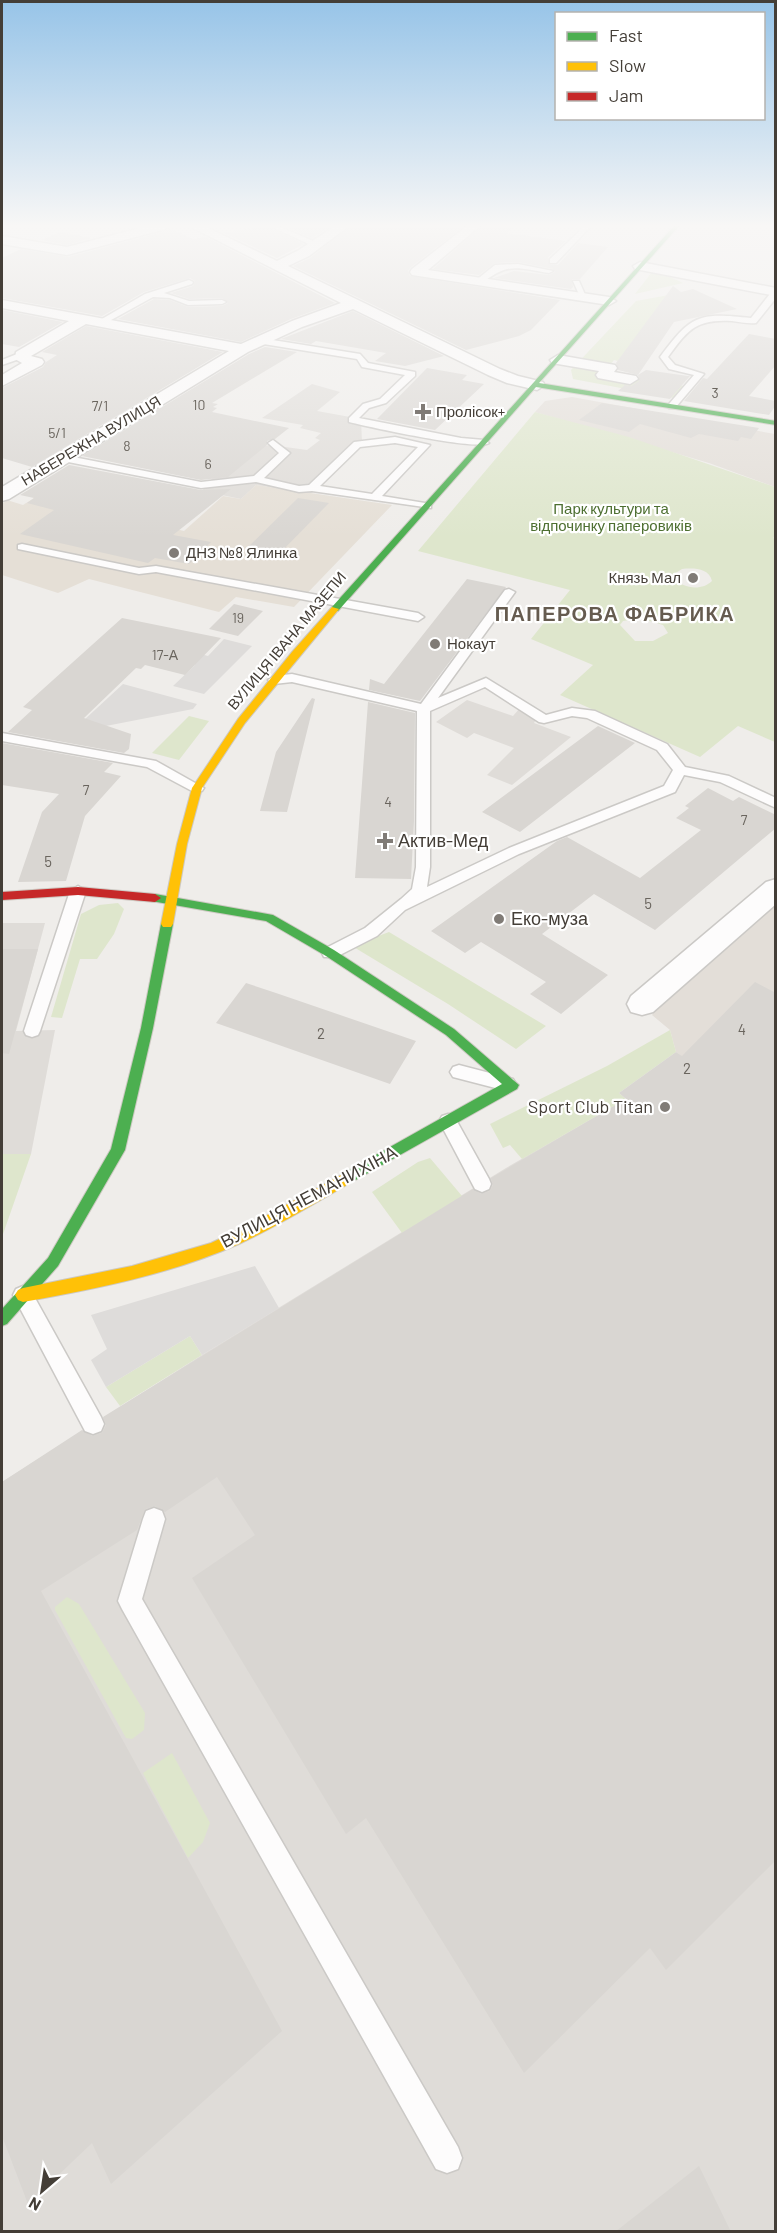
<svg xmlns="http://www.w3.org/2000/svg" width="777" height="2233" font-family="Barlow,sans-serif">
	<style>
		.residential { fill: #e3ded8 }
		.industrial { fill: #dfdcd8 }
		.education { fill: #e5dfd6 }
		.green { fill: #dee6cc; fill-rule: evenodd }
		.parking { fill: #dedcda }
		.building { fill: #d9d6d2 }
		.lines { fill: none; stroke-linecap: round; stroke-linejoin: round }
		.lane-casing { stroke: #cbc9c6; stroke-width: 3 }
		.street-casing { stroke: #cbc9c6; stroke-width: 3 }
		.fast-casing { stroke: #cdc9c2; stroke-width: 2 }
		.slow-casing { stroke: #cdc9c2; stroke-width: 2 }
		.jam-casing { stroke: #cdc9c2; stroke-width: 2 }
		.lane { fill: #fdfcfc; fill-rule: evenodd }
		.street { fill: #fdfcfc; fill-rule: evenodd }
		.fast { fill: #4caf50; fill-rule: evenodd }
		.slow { fill: #ffc107; fill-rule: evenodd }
		.jam { fill: #c62828; fill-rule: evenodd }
		.poi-dot { fill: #807b76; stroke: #fff; stroke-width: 2 }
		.labels { text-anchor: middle; stroke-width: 4.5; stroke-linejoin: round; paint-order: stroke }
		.far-number-label { font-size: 14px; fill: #6a655e }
		.far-poi-label { font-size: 15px; fill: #443e37; stroke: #fff; text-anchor: start }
		.far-street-label { font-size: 15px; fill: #443e37; stroke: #fff }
		.far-park-label { font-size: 15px; fill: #4d6f31; stroke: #fff }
		.number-label { font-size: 15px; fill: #6a655e }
		.poi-label { font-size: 18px; fill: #443e37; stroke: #fff; text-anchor: start }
		.street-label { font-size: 18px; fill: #443e37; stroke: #fff }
		.far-district-label { font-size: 20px; font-weight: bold; letter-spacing: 1.5px; fill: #655b4f; stroke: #fff }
	</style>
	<rect width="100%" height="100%" fill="#efedea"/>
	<path class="residential" d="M572,397L775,434V487L709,463L535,412L545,401Z
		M775,900V1126L676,1052L670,1030L652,1015L660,1002Z"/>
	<path class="industrial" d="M312,384L340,392L317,411L361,419L362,442L310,494L256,485L241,499L202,491L237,449L271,445L307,450L320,440L315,438L321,433L300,428L303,425L262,418Z
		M467,700L513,716L520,708L538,716L534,723L571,737L512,785L487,775L514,748L474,733L467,738L436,722Z
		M2,923H45L16,1031L55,1030L31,1154H2Z
		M626,1099L776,1126L775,2231L2,2232V1482L202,1355L506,1168Z"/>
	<path class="education" d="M256,485L392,505L294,607L236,597L219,612L89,579L58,593L2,575V504L7,500L23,505L42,493L95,510L184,531L223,496L241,499Z"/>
	<path class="green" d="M657,271L683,283L635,294L652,272Z
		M669,295L665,314L618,361L614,360L602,376L609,374L684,386L674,398L573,379L571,370L636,301Z
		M535,412L629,437L775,487L776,536L773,538L776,539L775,742L738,726L700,757L560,695L593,665L531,639L570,590L418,551ZM682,569C694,568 709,568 712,581C702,591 683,589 674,578V574ZM640,618L663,625L668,633L653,641H635L620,625L623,621Z
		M189,716L209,721L179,760L152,753Z
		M118,903L124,909L114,934L97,959H80L62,1018L51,1017L81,914L99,905Z
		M389,932L546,1026L516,1049L448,1004L352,946Z
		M670,1030L676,1052L619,1093L626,1099L522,1159L510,1145L503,1148L490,1124L607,1066Z
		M2,1154H31L2,1237Z
		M430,1158L462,1196L402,1233L372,1192L418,1162Z
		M190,1336L202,1355L120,1406L106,1387Z
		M67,1597L79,1604L145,1713L144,1730L132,1739L126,1738L55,1610V1607Z
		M172,1753L210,1823L203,1842L188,1858L143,1773Z"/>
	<path class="parking" d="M224,639L252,646L204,694L173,686L194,666L201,654L208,656Z
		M123,684L197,704L193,709L70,733Z
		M255,1266L279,1308L202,1355L190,1336L106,1387L91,1360L107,1349L91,1315Z"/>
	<path class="building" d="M264,226H268L304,244L277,258L224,233Z
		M283,226H332L312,238Z
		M351,226H464L411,267L408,271L410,276L560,300L531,330L519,336L466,350L293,266L310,258Z
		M482,226H516L506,233L566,241L548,257L550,265H558L578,243L608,247L580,279H572L573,287L571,289L494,278L514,271L549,275L555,272L553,269L518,262L495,263L479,275L433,269Z
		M170,228L193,239L206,237L335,303L291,319L241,342L118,319L154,299L170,300L188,307L222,306L228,303L222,298L189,299L171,293L193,286L195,281L190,278L144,292L102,316L2,298V258L21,249L68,257L167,231Z
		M60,232L92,238L67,245L42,240Z
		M673,286L681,292L693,289L737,309L674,322L638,375L618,370L616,363Z
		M2,310L63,322L19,347L2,344Z
		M353,311L444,356L405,366L375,361L386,353L316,341L311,344L281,339Z
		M86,326L223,352L32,467L2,458V388L43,367L46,362L57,355L42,352Z
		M749,334L776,339V365L749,396L776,401V405L769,415L684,401L703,378L707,379Z
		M265,347L297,352L212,403L218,404L213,407L217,408L212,412L289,428L275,439L267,441V445L228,477L201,480L82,456L249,354Z
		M427,368L467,375L462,380L484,384L435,430L377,419Z
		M646,370L688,376H690L670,399L618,391L625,385L631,386L639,381L638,375Z
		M602,403L759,428L751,439L741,437L738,441L699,434L691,438L640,424L629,432L579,420Z
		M69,465L201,490L231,489L173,535L211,542L189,564L155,558L148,563L20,534L54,510L27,503L34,498L20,495Z
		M298,498L329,503L278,555L246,549Z
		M467,579L506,587L420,701L369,690L370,679L384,684Z
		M234,604L263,611L238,636L209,629Z
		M122,618L221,638L185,675L145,665L141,669L136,668L84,718L131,734L129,749L124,753L8,732L32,710L23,707Z
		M312,698L315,699L287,812L260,811L276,752Z
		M368,702L415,713L414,821L411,879L355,878Z
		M598,726L635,743L520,832L482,812Z
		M2,743L113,763L104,772L121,776L85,816L66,881L18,882L42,812L59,794L2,785Z
		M708,788L733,801L739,797L776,815V828L655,930L594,894L542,934L608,975L561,1014L530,994L546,982L481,942L465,953L431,931L557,841L567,837L640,878L701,830L676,818L689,808L685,806Z
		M2,949H38L9,1054L2,1053Z
		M755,982L776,993V1860L666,1970L650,1948L524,2073L366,1818L346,1834L192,1578L255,1535L217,1477L165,1512L155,1506L145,1509L137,1530L41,1591L282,2031L111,2184L92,2143L28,2204L2,2136V1482L82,1430L92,1436L102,1433L106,1425L103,1417L473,1189L481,1194L490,1191L493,1185L491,1178L626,1099L619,1093L676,1052L682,1056Z
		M246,983L276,993L416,1041L390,1084L216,1023Z
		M699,2166L731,2232H615Z"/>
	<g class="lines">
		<g class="lane-casing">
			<path id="lane" d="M270,226H278L320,244L313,246Z
				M585,226H591L556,263H550V259Z
				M518,264L553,271L549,273C517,268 509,262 482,283L475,281L495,265Z
				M189,280L193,282L192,284L164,293L189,301L222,300L226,302L222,304L188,305L170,298L153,297L102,325L95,323L145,294Z
				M573,281H579L587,299H581Z
				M773,290H776V298L756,323C748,324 740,322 732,321C695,319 688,330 668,357L675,365L704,374L675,408H669V404L694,375L669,369L660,357C691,315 698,312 751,318Z
				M260,338L360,354L368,363L415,372V376L386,403L369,408L359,418L461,438L484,440L489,443C478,451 369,427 349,422V418L363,404L380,399L405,375L362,367L357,359L257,343L256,341Z
				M22,352L25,353V357L2,365V360Z
				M395,437L430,445L382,496L431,504V508L312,491L299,492L256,482L201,488L63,461L58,458L63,455L201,482L254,476L279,453L268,443L273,440L290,453L264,478L299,486L309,485L354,442ZM395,443L418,447L372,494L320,486L360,447Z
				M22,544L139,568L156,566L418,613L424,617L418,621L156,572L139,574L18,549V545Z
				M509,589L515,592L438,698L486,678L546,715L572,708L595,711L667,744L685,767L729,776L776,798V808L720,782L684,775L675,792L519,854L405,910L377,936L336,957H324L322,953L324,949L365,928L401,899L412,889L416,867L417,711L292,682L274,684L268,680L274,676L292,674L421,704L505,590ZM485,687L539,722L544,723L572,716L587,718L657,750L673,770L664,786L509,848L427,887L430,867V711Z
				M2,733L156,761L204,788L202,791H192L147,767L2,741Z
				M78,886L86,891L40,1031L38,1035L32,1037L26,1035L24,1031L70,891Z
				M459,1065L513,1079L516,1084L513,1089L507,1091L453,1077L450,1072L453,1067Z
				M448,1114L454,1116L489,1179L491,1184L489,1189L482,1192L475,1189L439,1121L442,1116Z
				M23,1286L30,1289L101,1417L104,1424L101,1431L93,1434L85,1431L13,1295L16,1289Z
				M154,1508L162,1511L165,1519L142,1599L458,2147L462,2158L458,2169L447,2173L436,2169L122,1609L118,1601L143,1519L146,1511Z"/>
		</g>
		<g class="street-casing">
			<path id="street" d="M148,226H167L166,229L67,255L2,244V236L67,247Z
				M189,226H204L277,261L299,250L335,226H349L309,256L288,266L500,369L518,376L543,382L545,385L537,390L507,383L488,375L353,309L302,327L248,352L9,499L2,501V487L229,351L86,324L31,356L42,359L44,362L42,365L2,386V375L22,363L15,359L16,352L69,321L2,308V300L241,344L292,321L341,303Z
				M467,226H480L428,270L609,297L616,301L609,305L412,275L410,272L412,269Z
				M640,262L776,288V296L635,269L633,266Z
				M558,355L615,365L617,368L614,372L636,376L638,379L630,384L598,378L596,375L599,371L552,363L550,360Z
				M776,879V904L653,1012L642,1015L631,1012L627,1004L631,996L766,882Z"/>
		</g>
		<g class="fast-casing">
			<path id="fast" d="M674,226H679L539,383L776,421V425L536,387L338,611H332V607Z
				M155,894L273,915L334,950L454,1029L519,1085L517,1089L352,1182H342L340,1178L342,1174L502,1084L446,1035L326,956L266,921L151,901V895Z
				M167,920L173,924L153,1028L125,1150L58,1266L7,1324L2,1326V1309L48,1258L111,1149L141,1028L161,924Z"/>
		</g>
		<g class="slow-casing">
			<path id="slow" d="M332,607L339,609L245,723L202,788L187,844L173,924L171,927H163L161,924L177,844L192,788L238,719L292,652Z
				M347,1172L352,1174L354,1178L352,1182C315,1203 278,1226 239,1244C171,1274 96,1289 23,1302L18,1300L15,1295L18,1290L23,1288L132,1266L211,1243L249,1225Z"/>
		</g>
		<g class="jam-casing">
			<path id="jam" d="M78,887L155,894L161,898L155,902L78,895L2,900V892Z"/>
		</g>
		<use href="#lane" class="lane"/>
		<use href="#street" class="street"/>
		<use href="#fast" class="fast"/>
		<use href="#slow" class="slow"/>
		<use href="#jam" class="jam"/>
	</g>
	<linearGradient id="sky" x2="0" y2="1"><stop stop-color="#97c4e8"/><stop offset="0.42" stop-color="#f8f7f6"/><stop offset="1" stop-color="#f8f7f6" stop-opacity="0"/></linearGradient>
	<rect width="777" height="538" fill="url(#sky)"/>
	<g class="poi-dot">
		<path d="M420 403h6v6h6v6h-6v6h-6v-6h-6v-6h6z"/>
		<circle cx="174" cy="553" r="6"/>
		<circle cx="693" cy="578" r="6"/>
		<circle cx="435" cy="644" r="6"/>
		<path d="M382 832h6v6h6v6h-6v6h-6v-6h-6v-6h6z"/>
		<circle cx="499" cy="919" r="6"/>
		<circle cx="665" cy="1107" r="6"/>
	</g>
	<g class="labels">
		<g class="far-number-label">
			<text x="715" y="398">3</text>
			<text x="199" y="410">10</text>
			<text x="100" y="411">7/1</text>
			<text x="57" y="438">5/1</text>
			<text x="127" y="451">8</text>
			<text x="208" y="469">6</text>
			<text x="238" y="623">19</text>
			<text x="165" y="660">17-А</text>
			<text x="86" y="795">7</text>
			<text x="388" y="807">4</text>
			<text x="744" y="825">7</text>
		</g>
		<g class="far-poi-label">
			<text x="436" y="417">Пролісок+</text>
			<text x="186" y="558">ДНЗ №8 Ялинка</text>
			<text x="681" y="583" text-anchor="end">Князь Мал</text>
			<text x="447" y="649">Нокаут</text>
		</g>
		<g class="far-street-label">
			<text transform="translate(91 441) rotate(-31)" y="5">НАБЕРЕЖНА ВУЛИЦЯ</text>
			<text transform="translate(287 641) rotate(-50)" y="5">ВУЛИЦЯ ІВАНА МАЗЕПИ</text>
		</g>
		<g class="far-park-label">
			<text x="611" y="514">Парк культури та<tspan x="611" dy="17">відпочинку паперовиків</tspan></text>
		</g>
		<g class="number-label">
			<text x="48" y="867">5</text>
			<text x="648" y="909">5</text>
			<text x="742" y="1035">4</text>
			<text x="321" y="1039">2</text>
			<text x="687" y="1074">2</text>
		</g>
		<g class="poi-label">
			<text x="398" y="847">Актив-Мед</text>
			<text x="511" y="925">Еко-муза</text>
			<text x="653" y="1113" text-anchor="end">Sport Club Titan</text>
		</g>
		<g class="street-label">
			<text transform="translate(309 1197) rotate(-28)" y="6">ВУЛИЦЯ НЕМАНИХІНА</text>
		</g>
		<g class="far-district-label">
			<text x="615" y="621">ПАПЕРОВА ФАБРИКА</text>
		</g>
	</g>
	<rect width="777" height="2233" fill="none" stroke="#443e37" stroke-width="6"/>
	<rect x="555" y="12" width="210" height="108" fill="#ffffff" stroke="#b4b2af" stroke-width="1.5"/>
	<rect x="567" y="32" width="30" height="9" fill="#4caf50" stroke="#b4b2af" stroke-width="1.5"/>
	<text x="609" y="42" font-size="18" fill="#443e37">Fast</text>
	<rect x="567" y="62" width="30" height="9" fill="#ffc107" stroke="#b4b2af" stroke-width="1.5"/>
	<text x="609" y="72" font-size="18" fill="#443e37">Slow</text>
	<rect x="567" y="92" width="30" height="9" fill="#c62828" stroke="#b4b2af" stroke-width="1.5"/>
	<text x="609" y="102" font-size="18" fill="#443e37">Jam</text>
	<g transform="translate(42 2191) rotate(209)" stroke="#ffffff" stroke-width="4.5" paint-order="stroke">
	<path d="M0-4.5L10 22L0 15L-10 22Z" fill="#443e37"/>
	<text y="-9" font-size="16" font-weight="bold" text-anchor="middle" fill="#443e37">N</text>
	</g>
</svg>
